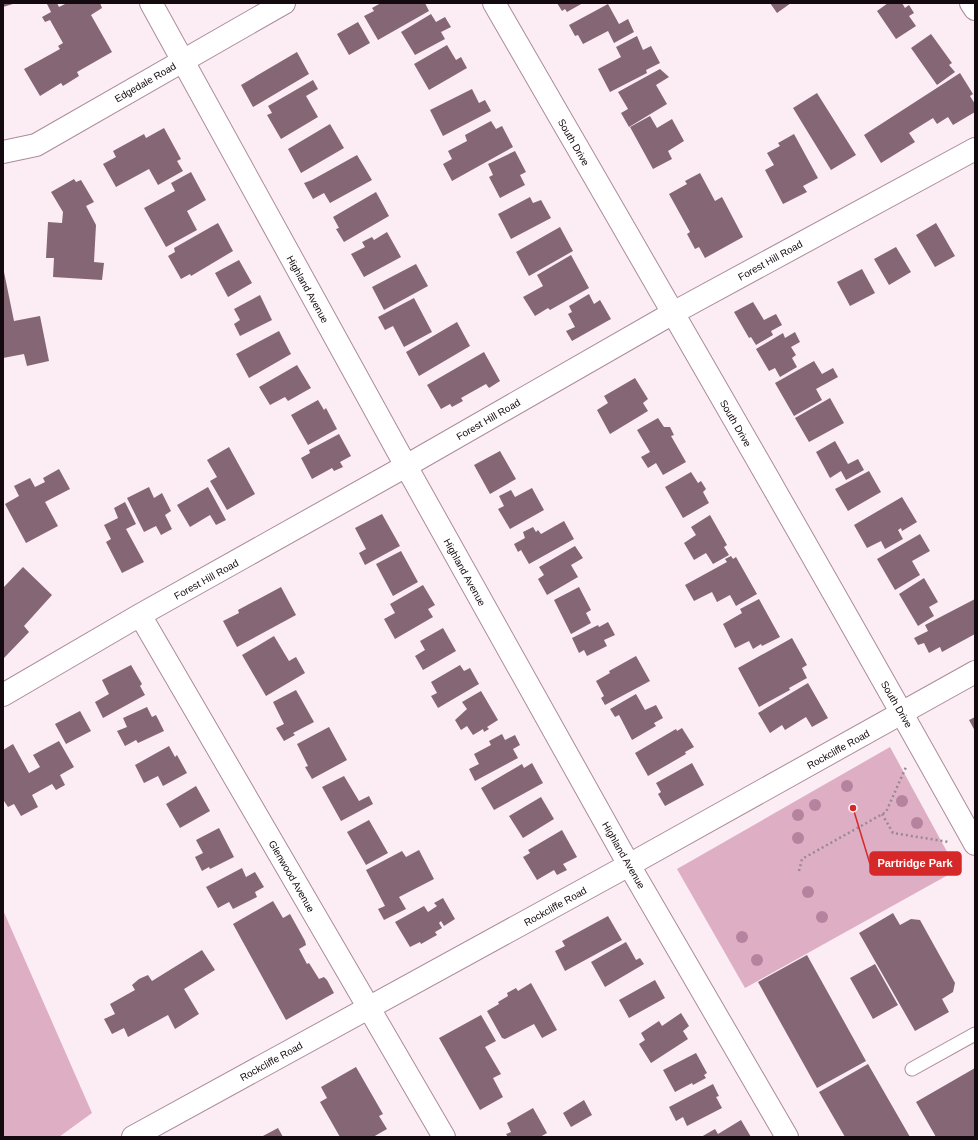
<svg xmlns="http://www.w3.org/2000/svg" width="978" height="1140" font-family="Arial,sans-serif">
	<style>
		.green { fill: #deaec5 }
		.building { fill: #856675 }
		.lines { fill: none; stroke-linecap: round; stroke-linejoin: round }
		.lane-casing { stroke: #ac8b9b; stroke-width: 15 }
		.street-casing { stroke: #ac8b9b; stroke-width: 24 }
		.secondary-casing { stroke: #ac8b9b; stroke-width: 24 }
		.path { stroke: #988a91; stroke-width: 2.5; stroke-dasharray: 2 3; stroke-linecap: butt }
		.lane { stroke: #fff; stroke-width: 13 }
		.street { stroke: #fff; stroke-width: 22 }
		.secondary { stroke: #fff; stroke-width: 22 }
		.tree { fill: #b6839f }
		.labels { text-anchor: middle; stroke-width: 4; stroke-linejoin: round; paint-order: stroke }
		.street-label { font-size: 10px; fill: #14090f; stroke: #fff }
		.leader { fill: none; stroke: #d62828; stroke-width: 1.5 }
		.callout-dot { fill: #d62828; stroke: #fff; stroke-width: 1.5 }
		.callout { fill: #d62828; stroke: #d62828; stroke-width: 1.5 }
		.callout-label { font-size: 11px; text-anchor: middle; font-weight: bold; fill: #fff }
	</style>
	<rect width="100%" height="100%" fill="#fcedf4"/>
	<path class="green" d="M890,747L957,870L745,988L677,869Z
		M3,910L92,1113L59,1137H3Z"/>
	<path class="building" d="M3,3H16L3,7Z
		M49,3H57L59,7L67,3H100L102,8L91,15L112,52L77,72L79,76L63,86L61,83L40,96L24,69L60,49L58,46L63,43L50,20L45,22L42,17L51,12L47,4Z
		M381,3H425L429,11L378,40L364,16L374,11L372,8Z
		M557,3H583L567,12L565,9L562,11Z
		M770,3H791L777,13Z
		M888,3H902L905,8L909,5L914,13L909,16L916,26L896,39L877,11Z
		M608,4L619,24L628,19L634,32L614,43L608,31L583,44L578,35L575,36L569,25Z
		M431,14L436,22L445,17L451,27L441,32L445,39L415,55L401,32Z
		M358,22L370,43L349,55L337,34Z
		M931,34L952,63L949,65L955,72L937,85L911,48Z
		M637,36L643,50L651,46L660,63L646,70L647,73L610,92L598,69L621,57L616,47Z
		M447,45L456,60L461,57L467,68L429,90L414,64Z
		M297,52L309,74L253,107L241,85Z
		M660,69L669,77L656,85L667,104L629,127L621,113L628,109L618,92Z
		M960,73L973,94L970,96L975,104V112L953,125L948,117L937,124L933,118L909,133L915,142L881,163L864,135Z
		M313,80L318,89L306,96L318,117L281,139L267,115L272,113L268,106Z
		M472,89L479,103L485,100L491,111L443,136L430,110Z
		M817,93L856,155L831,170L793,108Z
		M650,116L657,128L672,119L684,141L668,151L672,159L653,169L630,127Z
		M491,121L496,129L502,126L513,147L452,181L443,164L452,159L448,151L467,141L465,135Z
		M330,124L344,148L301,173L288,149Z
		M164,128L181,159L177,161L183,171L158,185L149,169L116,187L103,164L116,157L113,151L144,134L146,138Z
		M794,134L818,178L803,186L807,192L783,204L765,170L774,165L767,153L780,146L778,143Z
		M515,151L526,172L520,175L525,185L500,198L489,177L493,175L488,164Z
		M357,155L372,180L330,203L324,193L313,199L304,183L312,180Z
		M191,172L206,200L187,211L197,230L166,247L144,208L175,191L171,183Z
		M700,173L715,201L722,197L743,237L705,258L699,247L695,249L687,234L690,232L669,194L687,184L685,181Z
		M74,179L76,182L81,180L94,202L86,206L96,225L94,262L104,263L102,280L53,277L54,258H46L48,222L62,223L63,212L51,192Z
		M376,192L389,216L344,242L336,229L339,228L333,217Z
		M530,197L533,203L541,200L551,218L511,239L498,214Z
		M218,223L233,251L191,276L190,274L181,279L168,256L175,252L174,248Z
		M936,223L955,256L935,267L916,235Z
		M560,227L573,251L529,276L516,252Z
		M387,232L401,257L364,277L351,254L365,247L362,242L372,237L374,240Z
		M896,247L911,272L889,285L874,259Z
		M571,255L589,288L550,310L548,308L535,316L523,297L543,286L537,275Z
		M239,260L252,283L228,297L215,273Z
		M416,264L428,286L384,310L372,287Z
		M862,269L875,293L850,306L837,282Z
		M4,272L14,321L40,316L49,361L27,366L24,354L3,358V273Z
		M589,294L594,304L600,300L611,319L572,341L566,331L575,327L568,314L572,312L569,306Z
		M260,295L272,320L240,336L234,324L240,320L234,309Z
		M414,298L432,332L404,347L393,326L385,330L378,317Z
		M753,302L764,320L776,314L782,325L771,331L773,335L756,345L751,337L749,338L734,312Z
		M457,322L470,346L419,376L406,352Z
		M279,331L291,354L249,378L236,354Z
		M795,332L800,342L791,347L796,355L792,358L797,367L780,377L775,368L769,371L756,349L783,333L785,338Z
		M484,352L500,381L489,388L486,384L461,398L463,401L452,407L450,404L441,409L427,385Z
		M814,361L822,374L833,368L838,377L816,389L822,400L794,416L775,383Z
		M297,365L311,388L288,401L285,397L270,405L259,387Z
		M635,378L648,399L643,403L648,411L610,434L597,410L608,403L604,396Z
		M830,398L844,423L809,442L795,418Z
		M318,400L324,410L326,408L337,429L308,445L291,415Z
		M658,418L664,427H670L674,435L671,436L686,462L663,475L656,463L648,468L641,457L650,452L637,430Z
		M339,434L351,456L340,462L343,467L334,471L332,468L312,479L301,458L310,453L309,450Z
		M835,441L848,464L858,459L864,470L846,480L841,471L830,478L816,452Z
		M229,447L255,494L227,510L210,481L217,477L207,460Z
		M500,451L516,479L490,494L474,465Z
		M59,469L70,489L45,502L58,526L26,543L5,504L19,496L14,486L30,478L35,487L45,482L43,478Z
		M869,471L881,492L848,511L835,489Z
		M691,472L698,483L701,481L706,489L703,492L709,503L683,518L665,487Z
		M149,487L154,498L162,493L171,511L165,515L172,529L161,535L156,526L144,532L127,498Z
		M208,487L226,520L216,525L210,515L190,527L177,505Z
		M532,488L544,510L510,529L498,509L504,506L499,496L511,490L515,497Z
		M902,497L917,522L902,531L901,528L898,530L903,539L885,549L881,541L867,548L854,525Z
		M125,502L136,524L126,529L144,562L122,573L106,542L111,539L104,525L118,518L114,508Z
		M382,514L400,546L365,565L359,553L366,549L355,528Z
		M710,515L727,545L724,547L729,555L713,564L706,553L694,560L684,543L696,535L691,527Z
		M564,521L574,539L529,564L521,550L518,552L514,544L525,538L523,532L533,527L536,532L538,530L541,534Z
		M920,534L930,551L912,561L920,575L895,590L877,559Z
		M575,546L583,558L571,565L578,577L547,595L538,579L544,575L539,567Z
		M401,551L418,582L393,596L376,564Z
		M731,556L733,559L736,557L757,594L736,606L730,595L717,602L712,592L694,601L685,585L727,562L725,559Z
		M23,567L52,595L24,626L29,632L4,658L3,657V588Z
		M924,578L938,602L929,607L934,616L918,626L899,594Z
		M423,585L435,605L428,609L433,617L395,639L384,619L395,613L390,604Z
		M281,587L296,615L237,647L223,621L239,613L238,610Z
		M579,587L591,610L586,613L591,623L571,634L554,600Z
		M759,599L780,637L762,646L761,644L753,649L749,641L735,648L723,624L742,613L740,609Z
		M975,599V634L942,652L940,647L929,653L924,643L918,645L914,638L928,631L925,625Z
		M608,622L615,635L604,640L607,646L587,656L584,650L579,653L572,638L598,625L599,627Z
		M443,628L456,651L423,670L415,656L425,650L420,641Z
		M274,636L289,661L296,657L305,673L266,696L242,655Z
		M792,638L807,665L802,668L807,678L789,688L790,690L759,707L738,668Z
		M636,656L650,681L605,705L601,698L604,696L596,681L610,673L609,671Z
		M131,665L142,684L140,686L145,695L103,718L95,702L109,694L102,680Z
		M460,665L464,671L470,668L479,684L438,708L431,696L437,693L431,682Z
		M808,683L828,718L812,727L806,717L785,730L782,725L770,733L758,713Z
		M296,690L314,722L293,733L295,735L284,741L276,728L284,724L273,702Z
		M481,691L498,720L487,727L489,729L484,732L483,729L473,735L467,726L461,730L455,720L467,709L462,702Z
		M636,694L645,710L656,705L663,718L654,723L656,726L632,740L619,715L615,717L610,709Z
		M147,707L152,717L156,715L164,731L138,743L136,740L125,746L117,731L127,727L123,718Z
		M80,711L91,731L66,744L55,724Z
		M975,717V731L969,720Z
		M329,727L347,760L312,779L305,767L308,766L297,744Z
		M682,728L694,747L685,752L686,754L648,776L635,753L676,729L677,731Z
		M502,734L505,740L515,735L520,745L513,749L518,758L475,781L469,769L479,764L474,754L491,745L489,741Z
		M59,741L74,767L60,775L65,785L56,790L52,784L32,795L38,807L21,816L14,804L8,807L4,801H3V750L13,744L29,773L40,767L33,755Z
		M169,746L175,757L177,755L187,773L163,786L158,776L144,783L135,765Z
		M532,763L543,783L494,810L481,788L522,764L524,768Z
		M692,763L704,785L665,806L658,794L661,792L656,783Z
		M344,776L359,801L369,796L373,804L341,821L322,787Z
		M196,786L210,811L180,828L166,804Z
		M541,797L554,819L523,838L509,816Z
		M369,820L388,853L366,865L347,832Z
		M219,828L234,857L210,869L209,867L202,871L195,857L203,853L196,840Z
		M562,830L577,857L563,864L567,870L557,875L554,870L537,880L523,857L530,853L528,850Z
		M419,850L434,879L399,897L406,909L384,920L378,909L385,906L366,870L402,851L406,857Z
		M242,868L246,877L255,872L264,887L255,892L257,897L233,909L229,902L218,908L206,887Z
		M443,898L455,919L444,926L441,921L439,923L442,928L435,932L437,935L421,944L420,942L410,947L395,922L424,906L428,912L437,906L434,903Z
		M273,901L283,918L290,914L305,941L306,945L299,949L307,964L309,963L319,979L324,977L327,980L334,993L286,1020L233,924Z
		M893,913L900,925L911,919L920,920L955,983L953,992L942,999L949,1012L915,1031L859,933Z
		M608,916L622,940L565,971L555,951L565,946L562,941Z
		M626,942L636,960L640,958L644,964L605,987L591,962Z
		M202,950L215,970L184,989L199,1014L175,1029L168,1015L128,1037L124,1028L112,1034L104,1019L115,1014L110,1004L135,990L132,985L139,979L148,975L152,981Z
		M807,955L866,1061L817,1088L758,982Z
		M875,964L898,1005L873,1019L850,978Z
		M655,980L665,998L629,1018L619,1000Z
		M531,983L557,1030L542,1038L534,1024L505,1039L502,1038L487,1011L499,1004L498,1002L508,996L507,993L516,988L518,991Z
		M681,1013L689,1026L683,1031L688,1039L651,1063L639,1044L645,1040L641,1033L659,1021L662,1026Z
		M481,1015L496,1041L485,1047L501,1074L493,1078L503,1097L480,1110L439,1038Z
		M696,1053L707,1073L704,1075L706,1078L693,1085L692,1083L675,1092L663,1070Z
		M868,1064L910,1137H845L819,1092Z
		M356,1067L383,1114L379,1116L387,1129L373,1137H340L320,1102L327,1098L321,1087Z
		M975,1068V1137H936L916,1102Z
		M713,1084L719,1096L716,1097L722,1108L687,1126L683,1117L676,1121L669,1107Z
		M584,1100L592,1115L571,1127L563,1113Z
		M533,1108L547,1133L540,1137H508L506,1134L511,1132L507,1123Z
		M741,1120L751,1137H701L715,1129L718,1134Z
		M278,1128L283,1137H261Z"/>
	<g class="lines">
		<g class="lane-casing">
			<path id="lane" d="M912,1069L975,1034"/>
		</g>
		<g class="street-casing">
			<path id="street" d="M151,3L406,466L629,865L787,1137
				M494,3C655,282 818,562 975,844
				M3,152L36,145L284,3
				M140,615L444,1137
				M3,695L140,615L406,466L673,313L975,149
				M133,1137L629,865L975,672"/>
		</g>
		<g class="secondary-casing">
			<path id="secondary" d="M971,3L975,9"/>
		</g>
		<path class="path" d="M882,814L893,833L949,842
			M799,871L802,859L886,812L906,767"/>
		<use href="#lane" class="lane"/>
		<use href="#street" class="street"/>
		<use href="#secondary" class="secondary"/>
	</g>
	<g class="tree">
		<circle cx="847" cy="786" r="6"/>
		<circle cx="902" cy="801" r="6"/>
		<circle cx="815" cy="805" r="6"/>
		<circle cx="798" cy="815" r="6"/>
		<circle cx="917" cy="823" r="6"/>
		<circle cx="798" cy="838" r="6"/>
		<circle cx="808" cy="892" r="6"/>
		<circle cx="822" cy="917" r="6"/>
		<circle cx="742" cy="937" r="6"/>
		<circle cx="757" cy="960" r="6"/>
	</g>
	<g class="labels">
		<g class="street-label">
			<text transform="translate(145 82) rotate(-30)" y="4">Edgedale Road</text>
			<text transform="translate(574 142) rotate(60)" y="4">South Drive</text>
			<text transform="translate(770 260) rotate(-29)" y="4">Forest Hill Road</text>
			<text transform="translate(308 289) rotate(61)" y="4">Highland Avenue</text>
			<text transform="translate(488 419) rotate(-30)" y="4">Forest Hill Road</text>
			<text transform="translate(736 423) rotate(60)" y="4">South Drive</text>
			<text transform="translate(465 572) rotate(61)" y="4">Highland Avenue</text>
			<text transform="translate(206 579) rotate(-29)" y="4">Forest Hill Road</text>
			<text transform="translate(897 704) rotate(60)" y="4">South Drive</text>
			<text transform="translate(838 749) rotate(-29)" y="4">Rockcliffe Road</text>
			<text transform="translate(624 855) rotate(60)" y="4">Highland Avenue</text>
			<text transform="translate(292 876) rotate(60)" y="4">Glenwood Avenue</text>
			<text transform="translate(555 906) rotate(-29)" y="4">Rockcliffe Road</text>
			<text transform="translate(271 1061) rotate(-29)" y="4">Rockcliffe Road</text>
		</g>
	</g>
	<path class="leader" d="M853 808L870 864"/>
	<circle class="callout-dot" cx="853" cy="808" r="4"/>
	<rect class="callout" x="870" y="852" width="91" height="23" rx="4"/>
	<g class="callout-label">
		<text x="915" y="867">Partridge Park</text>
	</g>
	<rect width="978" height="1140" fill="none" stroke="#14090f" stroke-width="8"/>
</svg>
